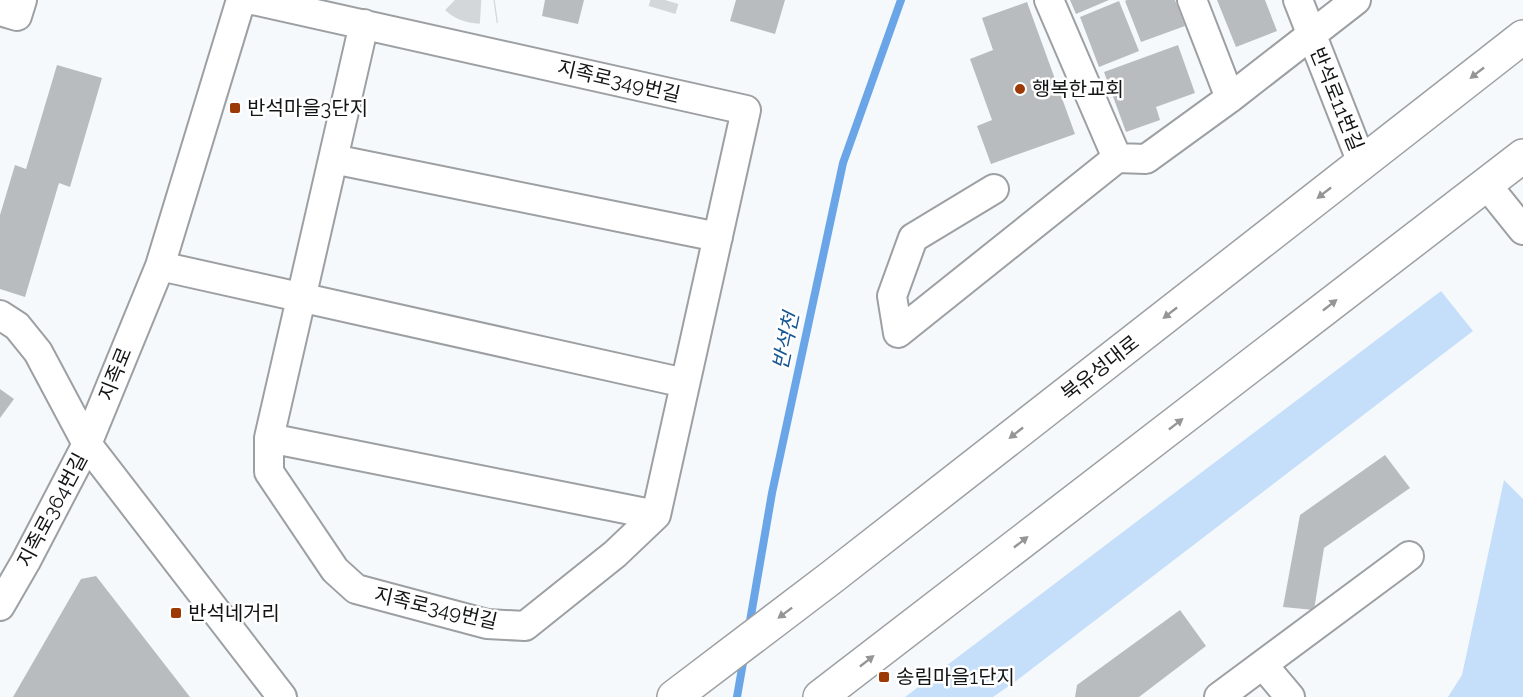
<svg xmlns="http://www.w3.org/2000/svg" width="1523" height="697" font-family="Raleway,'Noto Sans KR',sans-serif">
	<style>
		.green { fill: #c5dffb }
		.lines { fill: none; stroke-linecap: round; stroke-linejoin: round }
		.stream { stroke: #6aa6e7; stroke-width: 8 }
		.building { fill: #b9bcbf }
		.minor-tunnel { stroke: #d4d7d9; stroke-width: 28; stroke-dasharray: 28 14; stroke-linecap: butt }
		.minor-casing { stroke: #9da0a3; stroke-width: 32 }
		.major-casing { stroke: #9da0a3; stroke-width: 36 }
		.minor { stroke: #fff; stroke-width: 28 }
		.major { stroke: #fff; stroke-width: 33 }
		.oneway { fill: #959596 }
		.poi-dot { fill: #9d3905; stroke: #fff; stroke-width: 2 }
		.labels { text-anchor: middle; stroke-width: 5; stroke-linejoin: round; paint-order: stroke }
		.street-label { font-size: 20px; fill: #131415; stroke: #fff }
		.poi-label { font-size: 20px; fill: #131415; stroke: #fff; text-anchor: start }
		.water-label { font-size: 21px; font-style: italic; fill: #185793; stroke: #fff }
	</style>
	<rect width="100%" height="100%" fill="#f6f9fc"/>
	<path class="green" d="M1441,291L1473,331L1016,681L993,697H905Z
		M1504,480L1523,499V697H1448L1462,675Z"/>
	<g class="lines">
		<path class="stream" d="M749,627L772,493L843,163L901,0
			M737,697L744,657"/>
	</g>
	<path class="building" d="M545,0H584L578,24L542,16Z
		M736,0H785L775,34L730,21Z
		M1070,0H1109L1076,14Z
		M1127,0H1175L1185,26L1141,42L1125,1Z
		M1217,0H1265L1277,31L1236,47Z
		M1119,1L1139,51L1099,67L1080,17Z
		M1027,2L1075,134L991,164L977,126L992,120L970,59L993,50L982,18Z
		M1178,45L1195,93L1156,107L1160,120L1126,132L1104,72Z
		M57,65L102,78L70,187L59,183L25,297L0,289V215L15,165L26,169Z
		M0,389L14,399L0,418Z
		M1385,455L1410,488L1324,548L1314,610L1283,607L1300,515Z
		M96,576L190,697H13L81,579Z
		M1180,610L1206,646L1139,697H1075L1077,685Z"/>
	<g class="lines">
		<path class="minor-tunnel" d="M455,0C465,10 483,11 496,9
			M662,10L665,0"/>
		<g class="minor-casing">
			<path id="minor" d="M253,0L746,110L656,515L615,554L525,626L487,624L356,589L335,570L269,472V438L364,24
				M1049,0L1117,158L1146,159L1230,98L1356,0
				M1192,0L1230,98
				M1298,0L1362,163
				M0,11L17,16L22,0
				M333,159L718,237
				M1486,184L1523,230
				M994,189L913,238L892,296L898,333L1117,158
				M160,266L685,383
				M0,315L17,326L38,352L87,444L282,697
				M269,438L656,515
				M0,606L26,561L87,444L160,266L241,0
				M1263,665L1290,697
				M1219,697L1409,556"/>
		</g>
		<g class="major-casing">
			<path id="major" d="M674,697L832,577L1523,37
				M820,697L1523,156"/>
		</g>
		<use href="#minor" class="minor"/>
		<use href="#major" class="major"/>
	</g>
	<defs><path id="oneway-solid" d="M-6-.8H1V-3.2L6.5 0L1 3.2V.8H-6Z" transform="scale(1.5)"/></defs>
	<g class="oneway">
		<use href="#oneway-solid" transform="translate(1477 73) rotate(142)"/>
		<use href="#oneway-solid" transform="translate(1324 193) rotate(142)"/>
		<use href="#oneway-solid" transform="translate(1330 305) rotate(-38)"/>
		<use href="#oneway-solid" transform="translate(1170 313) rotate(142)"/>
		<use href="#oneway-solid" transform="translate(1176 424) rotate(-38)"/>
		<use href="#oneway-solid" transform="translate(1016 433) rotate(142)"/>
		<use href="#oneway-solid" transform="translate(1021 542) rotate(-38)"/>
		<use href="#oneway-solid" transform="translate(785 613) rotate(143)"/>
		<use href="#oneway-solid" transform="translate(867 661) rotate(-38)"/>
	</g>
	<g class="poi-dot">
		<circle cx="1020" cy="89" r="6"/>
		<rect x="229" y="102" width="12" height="12" rx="3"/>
		<rect x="170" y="607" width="12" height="12" rx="3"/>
		<rect x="878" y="671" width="12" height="12" rx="3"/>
	</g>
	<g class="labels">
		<g class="street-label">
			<text transform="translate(619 81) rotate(13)" y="7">지족로349번길</text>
			<text transform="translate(1337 99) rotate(68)" y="7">반석로11번길</text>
			<text transform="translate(1100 368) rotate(-38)" y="7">북유성대로</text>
			<text transform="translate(115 374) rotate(-68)" y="7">지족로</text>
			<text transform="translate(52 510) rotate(-62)" y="7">지족로364번길</text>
			<text transform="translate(436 608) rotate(13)" y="7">지족로349번길</text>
		</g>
		<g class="poi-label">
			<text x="1032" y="96">행복한교회</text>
			<text x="247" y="115">반석마을3단지</text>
			<text x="188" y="620">반석네거리</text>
			<text x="896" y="684">송림마을1단지</text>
		</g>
		<g class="water-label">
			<text transform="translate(786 341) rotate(-78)" y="7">반석천</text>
		</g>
	</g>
</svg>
